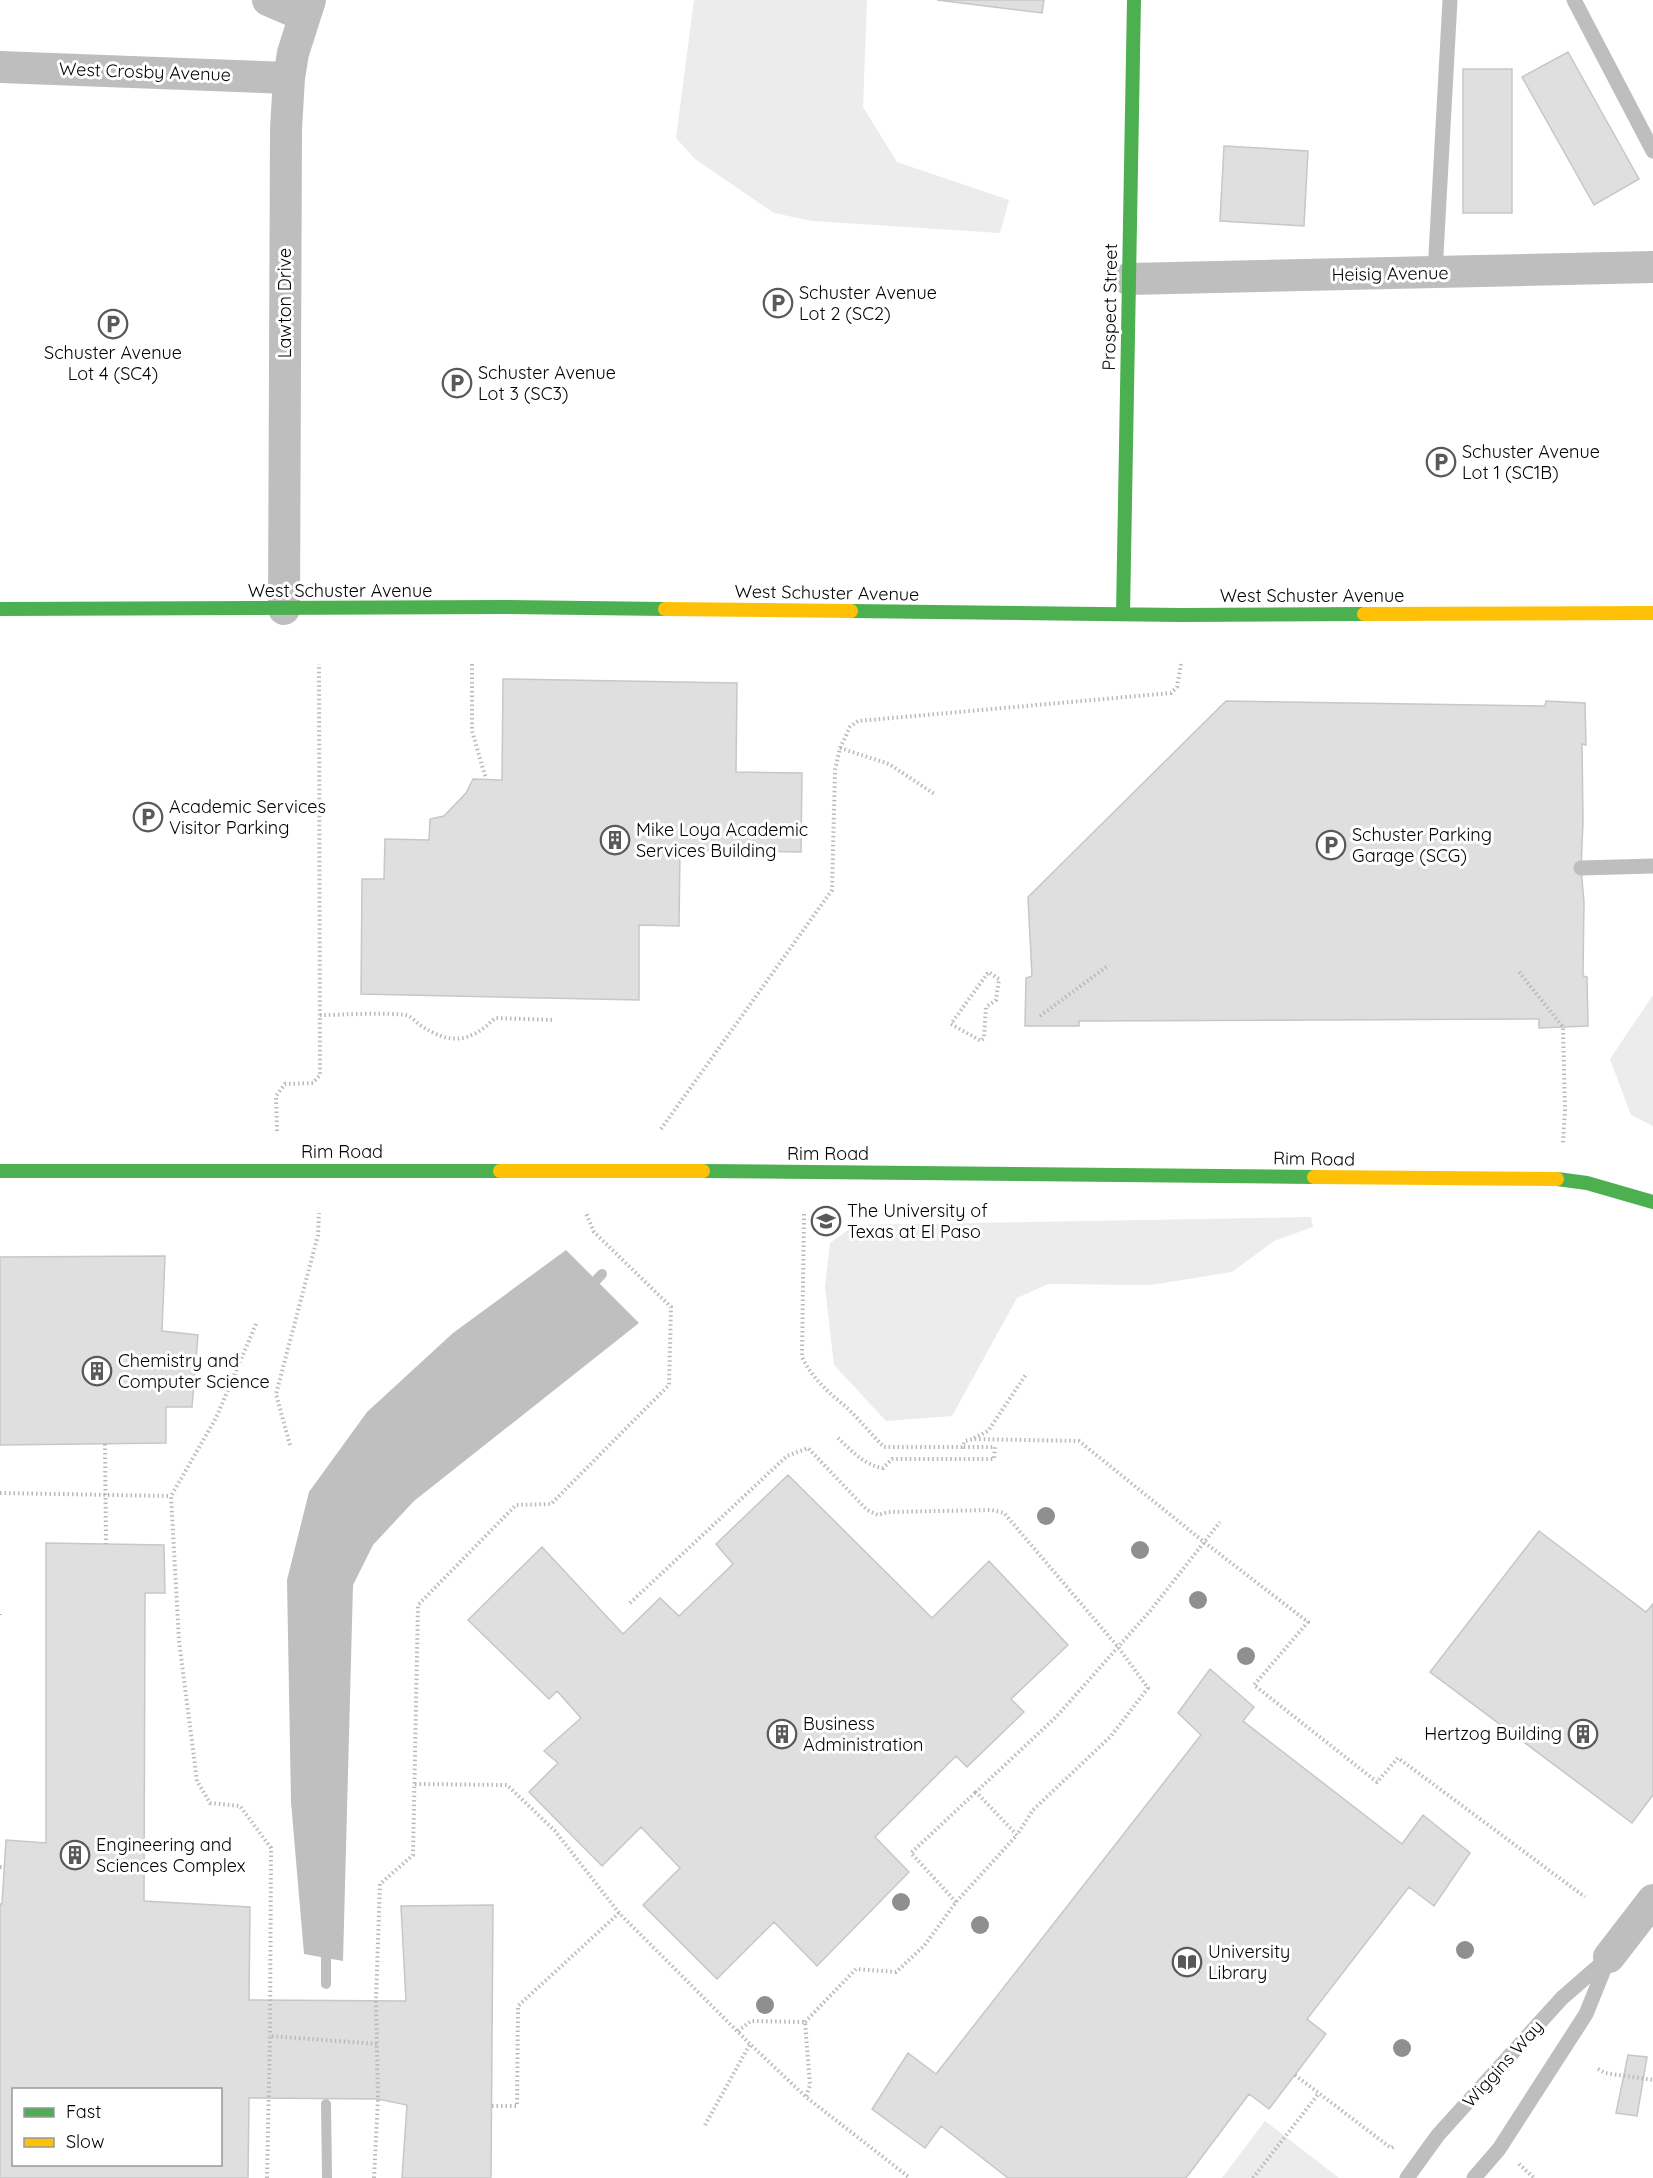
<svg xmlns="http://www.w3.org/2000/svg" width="1653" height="2178" font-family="Quicksand,sans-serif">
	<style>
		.green { fill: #ececec }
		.water { fill: #bfbfbf }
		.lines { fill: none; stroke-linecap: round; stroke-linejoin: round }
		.stream { stroke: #bfbfbf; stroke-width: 10 }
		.building { fill: #dfdfdf; stroke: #c7c7c7; stroke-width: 1.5; fill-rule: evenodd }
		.path { stroke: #b9b9b9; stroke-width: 4; stroke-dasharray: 1.5 3; stroke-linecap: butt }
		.lane { stroke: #bebebe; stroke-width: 15 }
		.street { stroke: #bebebe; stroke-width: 32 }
		.fast { stroke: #4caf50; stroke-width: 14 }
		.slow { stroke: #ffc107; stroke-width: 14 }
		.path-bridge { stroke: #b9b9b9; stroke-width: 4; stroke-dasharray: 1.5 3; stroke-linecap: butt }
		.tree { fill: #8f8f8f }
		.labels { text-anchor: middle; stroke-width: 6; stroke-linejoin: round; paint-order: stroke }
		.street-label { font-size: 18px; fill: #000; stroke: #fff }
		.poi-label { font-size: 18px; fill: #000; stroke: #fff; text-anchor: start }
	</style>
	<rect width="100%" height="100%" fill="#fff"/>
	<path class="green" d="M694,0H867L863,107L897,162L1009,200L1000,233L812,221L774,213L695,159L676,138Z
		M1653,995V1126L1631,1115L1610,1059Z
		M1311,1217L1313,1227L1274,1241L1232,1272L1151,1285L1048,1284L1017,1298L952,1416L886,1421L834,1365L825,1287L830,1243L855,1225Z
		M1265,2121L1339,2178H1222Z"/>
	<path class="water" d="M566,1250L639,1323L414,1501L373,1545L353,1585L343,1961L304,1954L291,1802L287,1580L309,1492L367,1412L453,1333Z"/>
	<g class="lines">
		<path class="stream" d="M587,1290L602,1274
			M326,1984V1945
			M326,2104L327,2178"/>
	</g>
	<path class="building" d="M937,0H1044L1042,13Z
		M1568,52L1639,179L1594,205L1522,77Z
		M1463,69H1512V213H1463Z
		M1224,146L1308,151L1304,226L1220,221Z
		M503,679L737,683L736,772L802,773L801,852L680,850L679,926L639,925V1000L361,994L362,879H384L385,839L429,840L430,819L444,816L466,793L473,779L502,780Z
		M1226,701L1545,706L1546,701L1585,703L1586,745L1582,744L1583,822L1581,868L1584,902L1583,976L1587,977L1588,1026L1539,1028V1019L1079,1021V1026H1025L1026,978L1032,976L1028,897Z
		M165,1256L162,1331L198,1335L192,1407H166V1443L0,1445V1257Z
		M788,1475L932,1618L989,1561L1068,1645L1011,1699L1024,1712L967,1767L956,1756L875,1837L909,1872L817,1966L774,1922L717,1979L643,1905L680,1868L641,1827L602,1866L529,1792L558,1763L544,1751L581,1718L557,1691L549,1699L468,1620L542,1547L623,1634L660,1598L679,1616L733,1564L716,1544Z
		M1539,1531L1646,1612L1653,1604V1795L1632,1823L1430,1672Z
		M46,1543L164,1545L165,1593H145L144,1901L250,1907L249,2000L406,2001L401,1906L493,1905L491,2178H402L407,2105L378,2099L249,2098L248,2178H0V1904H2L6,1840L46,1843ZM14,2090H220V2164H14Z
		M1210,1669L1254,1707L1243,1721L1402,1844L1423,1815L1470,1853L1434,1906L1409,1887L1307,2019L1326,2034L1269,2109L1249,2094L1186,2178H1008L941,2126L925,2148L872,2109L908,2053L936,2074L1201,1735L1178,1713Z
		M1628,2055L1647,2057L1637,2116L1616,2113Z"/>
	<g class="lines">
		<path class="path" d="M472,664V731L486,779
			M840,748L889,764L936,795
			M1519,972L1563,1027L1565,1110L1563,1143
			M990,973L999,979L996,1000L986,1007L984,1038L981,1041L951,1024L987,974Z
			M320,1015C346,1015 379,1012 405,1015C411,1016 415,1021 420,1025C450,1045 470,1043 495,1018L555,1020
			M1040,1016L1109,965
			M661,1129L832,890L835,770L840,748L850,727L858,721L1171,693L1177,687L1181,664
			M277,1131L276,1096L285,1084L313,1083L320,1075L319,664
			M804,1214L802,1357C812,1378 828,1392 845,1406C859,1419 871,1434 884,1447H962L965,1441L974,1439L1079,1441L1204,1542L1308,1622L1254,1685L1377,1782L1398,1758L1585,1897
			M256,1324L216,1418L171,1496L179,1641L197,1781L210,1803L240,1806L271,1848L270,2036
			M838,1438C852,1451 864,1465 883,1468L892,1459H994L995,1447H962
			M974,1438L988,1431L1027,1373
			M290,1445L276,1394L318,1235L319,1213
			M0,1493L171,1496
			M630,1603L787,1456L808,1448L867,1510L878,1515L888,1512L992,1510L1004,1513L1118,1647L1148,1688L1111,1736L1033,1810L1017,1835
			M0,1614V1615
			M415,1784L507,1785L555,1831L619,1913L750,2044L806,2097L910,2178
			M0,1867H5
			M956,1902L911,1853L976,1792
			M805,2022L856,1969L896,1972L924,1946L956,1902L1017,1835L976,1792L1057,1716L1150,1611L1220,1522
			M738,2031L751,2021L805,2022L810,2085L806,2097
			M1598,2069L1605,2073L1653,2080
			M1295,2075L1391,2148L1395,2146
			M492,2106H517L518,2006L619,1913
			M705,2125L750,2044
			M1519,2164L1534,2178
			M267,2178L270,2036L378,2044
			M374,2178L378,2099L376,2000L380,1884L413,1855L418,1605L516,1505L551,1504L669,1385L671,1307L594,1232L586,1213
			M1253,2178L1319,2093"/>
		<path class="lane" d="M1574,0L1653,151
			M1435,273L1450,0
			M1581,868L1653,866
			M1407,2178L1438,2135L1562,1998L1609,1957
			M1474,2178L1499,2149L1586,2014L1607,1962"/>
		<path class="street" d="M268,0L305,16
			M0,67L289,78
			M1128,279L1653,267
			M284,609L286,129L289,78L293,53L310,0
			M1609,1957L1653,1900"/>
		<path class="fast" d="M0,609L506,607L665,609
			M851,611L1181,615L1364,614
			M1123,614L1134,0
			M0,1171H500
			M703,1171L1314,1177
			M1557,1179L1587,1183L1653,1202"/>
		<path class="slow" d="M665,609L851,611
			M1364,614L1653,613
			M500,1171H703
			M1314,1177L1557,1179"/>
		<path class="path-bridge" d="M105,1444L106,1544"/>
	</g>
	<g class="tree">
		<circle cx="1046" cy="1516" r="9"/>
		<circle cx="1140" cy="1550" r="9"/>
		<circle cx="1198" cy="1600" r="9"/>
		<circle cx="1246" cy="1656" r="9"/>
		<circle cx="901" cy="1902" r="9"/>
		<circle cx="980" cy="1925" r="9"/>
		<circle cx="1465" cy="1950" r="9"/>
		<circle cx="765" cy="2005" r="9"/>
		<circle cx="1402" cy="2048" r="9"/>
	</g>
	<defs>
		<g id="parking-ring" transform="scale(1.5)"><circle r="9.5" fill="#fff" stroke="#595959" stroke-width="1.5"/><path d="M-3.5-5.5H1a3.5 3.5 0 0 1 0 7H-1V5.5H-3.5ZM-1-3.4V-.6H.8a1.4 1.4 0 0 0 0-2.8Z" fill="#595959"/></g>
		<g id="building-ring" transform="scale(1.5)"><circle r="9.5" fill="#fff" stroke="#595959" stroke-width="1.5"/><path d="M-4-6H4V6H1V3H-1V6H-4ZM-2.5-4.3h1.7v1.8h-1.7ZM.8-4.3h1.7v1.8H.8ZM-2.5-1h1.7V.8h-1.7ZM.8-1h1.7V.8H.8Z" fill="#595959"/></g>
		<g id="university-ring" transform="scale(1.5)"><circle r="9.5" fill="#fff" stroke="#595959" stroke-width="1.5"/><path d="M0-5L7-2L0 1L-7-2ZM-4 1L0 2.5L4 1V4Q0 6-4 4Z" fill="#595959"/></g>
		<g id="library-ring" transform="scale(1.5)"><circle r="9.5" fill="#fff" stroke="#595959" stroke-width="1.5"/><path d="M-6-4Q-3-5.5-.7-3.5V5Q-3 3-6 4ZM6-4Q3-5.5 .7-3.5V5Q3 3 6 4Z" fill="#595959"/></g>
	</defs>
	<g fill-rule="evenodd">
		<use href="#parking-ring" x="778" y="303"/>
		<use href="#parking-ring" x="113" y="324"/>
		<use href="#parking-ring" x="457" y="383"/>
		<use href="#parking-ring" x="1441" y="462"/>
		<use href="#parking-ring" x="148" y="817"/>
		<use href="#building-ring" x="615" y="840"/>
		<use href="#parking-ring" x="1331" y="845"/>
		<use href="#university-ring" x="826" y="1221"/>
		<use href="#building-ring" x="97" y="1371"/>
		<use href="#building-ring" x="782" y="1734"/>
		<use href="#building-ring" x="1583" y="1734"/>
		<use href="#building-ring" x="75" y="1855"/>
		<use href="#library-ring" x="1187" y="1962"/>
	</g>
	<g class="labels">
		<g class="street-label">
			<text transform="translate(145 72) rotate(2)" y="6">West Crosby Avenue</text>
			<text transform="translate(1390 274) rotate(-1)" y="6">Heisig Avenue</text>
			<text transform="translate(285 303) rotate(-90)" y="6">Lawton Drive</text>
			<text transform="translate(1110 307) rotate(-89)" y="6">Prospect Street</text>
			<text x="340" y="597">West Schuster Avenue</text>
			<text transform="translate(827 593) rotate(1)" y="6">West Schuster Avenue</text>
			<text x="1312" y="602">West Schuster Avenue</text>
			<text x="342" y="1158">Rim Road</text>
			<text x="828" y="1160">Rim Road</text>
			<text transform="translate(1314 1159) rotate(1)" y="6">Rim Road</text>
			<text transform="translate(1503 2064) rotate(-48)" y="6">Wiggins Way</text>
		</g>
		<g class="poi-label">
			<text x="799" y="299">Schuster Avenue<tspan x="799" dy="21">Lot 2 (SC2)</tspan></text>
			<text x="113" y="359" text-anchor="middle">Schuster Avenue<tspan x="113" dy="21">Lot 4 (SC4)</tspan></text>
			<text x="478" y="379">Schuster Avenue<tspan x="478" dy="21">Lot 3 (SC3)</tspan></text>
			<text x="1462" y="458">Schuster Avenue<tspan x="1462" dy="21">Lot 1 (SC1B)</tspan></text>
			<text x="169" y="813">Academic Services<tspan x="169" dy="21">Visitor Parking</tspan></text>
			<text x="636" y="836">Mike Loya Academic<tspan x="636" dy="21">Services Building</tspan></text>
			<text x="1352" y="841">Schuster Parking<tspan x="1352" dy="21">Garage (SCG)</tspan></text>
			<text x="847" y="1217">The University of<tspan x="847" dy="21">Texas at El Paso</tspan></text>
			<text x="118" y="1367">Chemistry and<tspan x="118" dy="21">Computer Science</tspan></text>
			<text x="803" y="1730">Business<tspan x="803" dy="21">Administration</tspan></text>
			<text x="1562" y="1740" text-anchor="end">Hertzog Building</text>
			<text x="96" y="1851">Engineering and<tspan x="96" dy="21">Sciences Complex</tspan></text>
			<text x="1208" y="1958">University<tspan x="1208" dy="21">Library</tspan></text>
		</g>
	</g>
	<rect x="12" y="2088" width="210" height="78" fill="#ffffff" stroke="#999999" stroke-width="1.5"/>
	<rect x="24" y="2108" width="30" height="9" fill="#4caf50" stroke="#999999" stroke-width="1.5"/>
	<text x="66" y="2118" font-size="18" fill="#000000">Fast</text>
	<rect x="24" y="2138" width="30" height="9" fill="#ffc107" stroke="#999999" stroke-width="1.5"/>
	<text x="66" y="2148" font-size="18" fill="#000000">Slow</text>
</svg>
